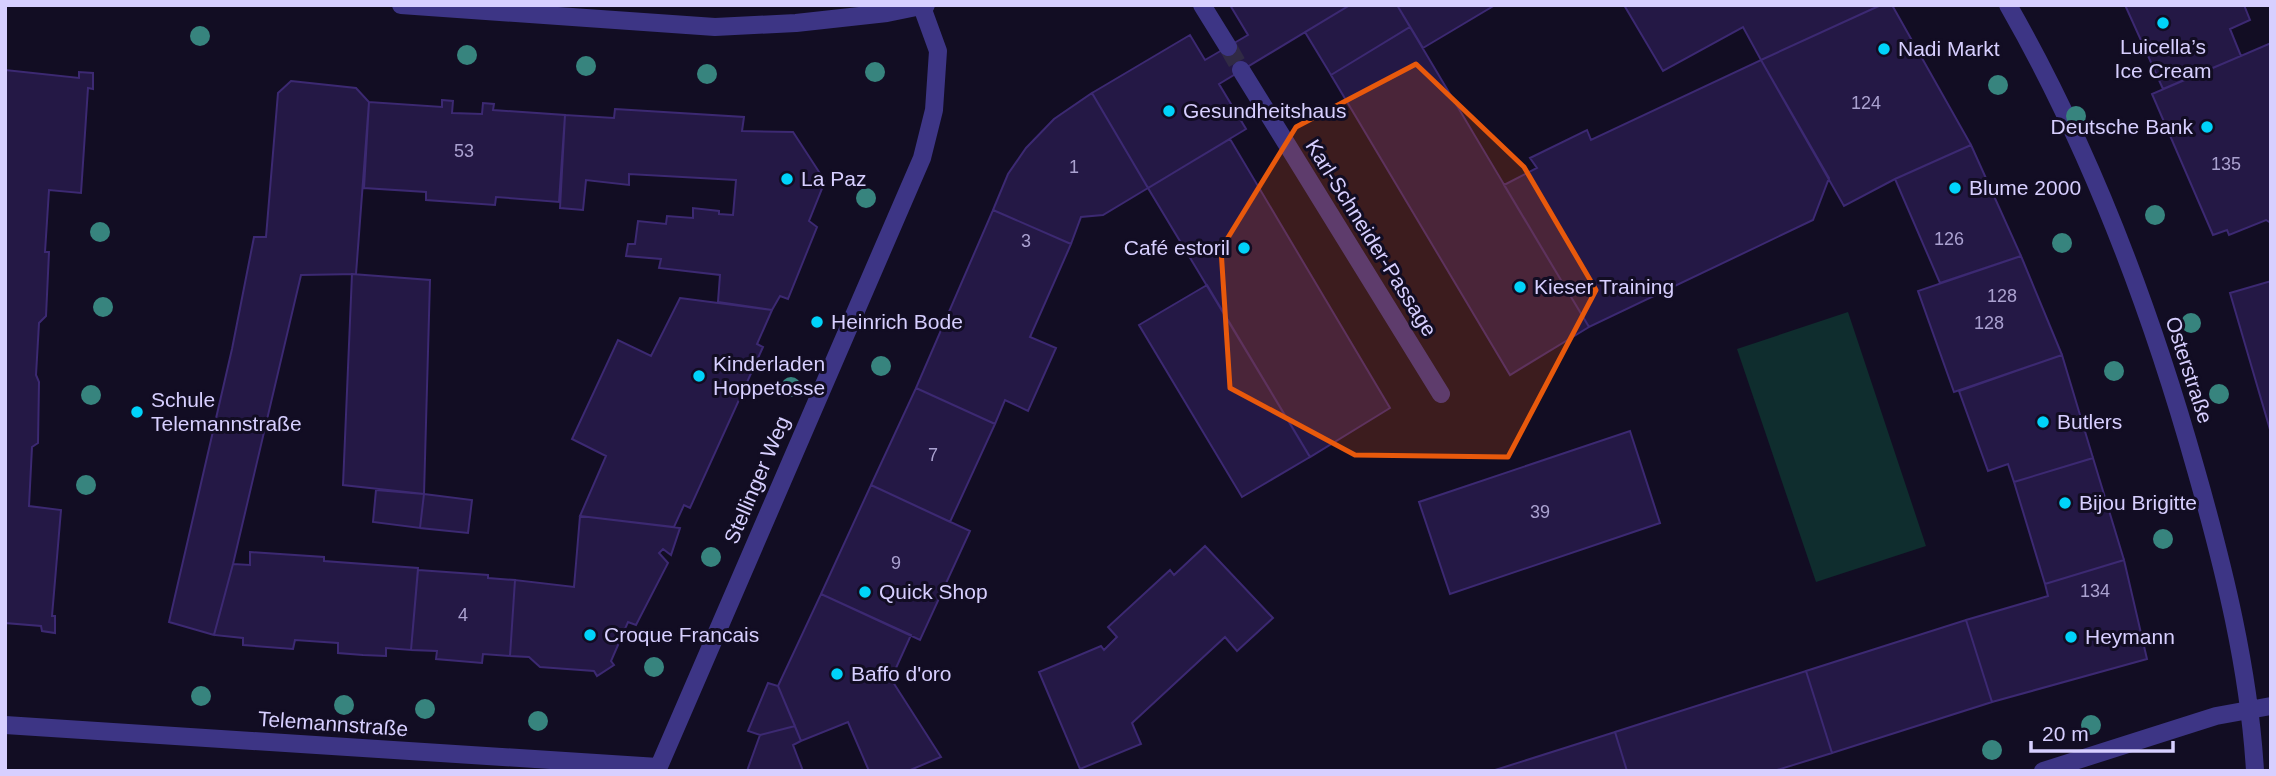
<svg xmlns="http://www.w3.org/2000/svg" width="2276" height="776" font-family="Helvetica,sans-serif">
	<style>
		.green { fill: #0f2d2e }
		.building { fill: #241845; stroke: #3c2972; stroke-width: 2 }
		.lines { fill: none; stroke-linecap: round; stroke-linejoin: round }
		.minor-tunnel { stroke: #302a44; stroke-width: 18; stroke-dasharray: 18 9; stroke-linecap: butt }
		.minor { stroke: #3d3585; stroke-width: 18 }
		.tree { fill: #37847e }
		.marked { fill: #e8590c; fill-opacity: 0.2; stroke: #e8590c; stroke-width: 5; stroke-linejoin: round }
		.poi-dot { fill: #00d3fa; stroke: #120d23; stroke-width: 2.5 }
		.labels { text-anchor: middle; stroke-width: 6; stroke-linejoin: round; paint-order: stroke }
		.number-label { font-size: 18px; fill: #aaa1d0 }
		.poi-label { font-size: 21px; fill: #d7cfff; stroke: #120d23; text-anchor: start }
		.street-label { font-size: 21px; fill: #d7cfff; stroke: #120d23 }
	</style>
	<rect width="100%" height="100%" fill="#120d23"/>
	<path class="green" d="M1848,312L1926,546L1816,582L1737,349Z"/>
	<path class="building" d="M1230,5H1350L1219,84L1246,129L1148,188L1092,93L1190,35L1205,60L1248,35Z
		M1350,5H1397L1410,27L1331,75L1305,32Z
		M1397,5H1495L1423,48Z
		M1624,5H1881L1761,60L1743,27L1663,71Z
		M1881,5H1892L1971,145L1895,179L1844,206L1761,60Z
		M2125,5H2244L2250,20L2230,29L2241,56L2163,89Z
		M1410,27L1589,327L1510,375L1331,75Z
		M2271,43V223L2266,220L2229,235L2227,230L2213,235L2152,94Z
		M1761,60L1829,178L1813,220L1589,327L1504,185L1537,168L1530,158L1587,130L1591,140Z
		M5,70L79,78V72L93,73V89L88,88L81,193L49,190L45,252H49L46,316L39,323L36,375L39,382L38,443L32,447L29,506L61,510L52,616H55V633L42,631L41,626L5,623Z
		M291,81L356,88L369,102L356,274L301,275L233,564L214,635L169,622L232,349L254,237H266L278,93Z
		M1092,93L1148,188L1103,215L1081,217L1071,244L993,210L1008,174L1026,148L1054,119Z
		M442,100L453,101L452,113L482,114L483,103L494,104L493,110L565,115L559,202L496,197L495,205L426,200V192L364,188L369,102L442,107Z
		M615,109L744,117L742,131L793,132L825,181L809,221L817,227L788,299L780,296L772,310L718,302L720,275L659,268L661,259L626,256L628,244H635L638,221L666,224L667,216L693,218V208L719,211V214L733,215L736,180L629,174V185L586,180L583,210L560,208L565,115L614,118Z
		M1230,139L1390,408L1310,457L1148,188Z
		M1971,145L2021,256L1940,283L1895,179Z
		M993,210L1071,244L1030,337L1056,348L1028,411L1005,400L995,424L916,388Z
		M2021,256L2062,355L1954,392L1918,291Z
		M352,274L430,280L424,494L343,485Z
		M2271,281V433L2230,293Z
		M1207,285L1310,457L1242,497L1139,325Z
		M680,298L772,310L757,344L763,347L690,508L684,505L674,527L580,516L606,456L572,439L618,340L651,356Z
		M2062,355L2093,458L2014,482L2008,464L1988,471L1959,391Z
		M916,388L995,424L950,522L871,485Z
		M1630,431L1660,523L1450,594L1419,502Z
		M2093,458L2124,560L2045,584L2014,482Z
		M871,485L970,531L920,640L821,594Z
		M376,490L424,494L420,528L373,522Z
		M424,494L472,500L468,533L420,528Z
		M580,516L680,528L671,555L663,549L659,553L668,563L636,625L628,622L611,661L614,665L597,676L594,671L540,667L529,657L510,656L515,580L574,587Z
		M1205,546L1273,618L1237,651L1225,637L1132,723L1141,744L1080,769L1039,672L1101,646L1104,650L1117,637L1108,627L1170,570L1174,575Z
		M250,552L324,557V561L418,568L411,650L386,648V656L363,655L338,653V643L295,640L293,649L243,645V638L214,635L233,564L250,565Z
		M2124,560L2147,659L1992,702L1966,620L2048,596L2045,584Z
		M418,570L488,575V578L515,580L510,656L483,654L482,663L436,659L437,651L411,650Z
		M821,594L911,635L891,679L941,757L908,771H869L848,722L801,741L778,686Z
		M1966,620L1992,702L1832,753L1806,671Z
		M1806,671L1832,753L1774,771H1627L1615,732Z
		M768,683L778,686L795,726L760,735L748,731Z
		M795,726L801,741L793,745L803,771H747L760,735Z
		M1615,732L1627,771H1492Z"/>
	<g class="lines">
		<path class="minor-tunnel" d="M1228,47L1241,70"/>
		<path class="minor" d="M401,5L715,27L796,23L887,13L926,5
			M1202,5L1228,47
			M2008,5C2091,150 2151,310 2196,470C2224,568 2249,669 2255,771
			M1241,70L1441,394
			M5,725L658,767
			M657,771L922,158L934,110L938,51L922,7
			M2043,771L2216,716L2271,706"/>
	</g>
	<g class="tree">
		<circle cx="200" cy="36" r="10"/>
		<circle cx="467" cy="55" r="10"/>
		<circle cx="586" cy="66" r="10"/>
		<circle cx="875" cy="72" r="10"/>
		<circle cx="707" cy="74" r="10"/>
		<circle cx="1998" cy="85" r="10"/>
		<circle cx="2076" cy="116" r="10"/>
		<circle cx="866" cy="198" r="10"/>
		<circle cx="2155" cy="215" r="10"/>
		<circle cx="100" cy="232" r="10"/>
		<circle cx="2062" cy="243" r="10"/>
		<circle cx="103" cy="307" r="10"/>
		<circle cx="2191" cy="323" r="10"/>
		<circle cx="881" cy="366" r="10"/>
		<circle cx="2114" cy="371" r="10"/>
		<circle cx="791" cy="387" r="10"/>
		<circle cx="2219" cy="394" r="10"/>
		<circle cx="91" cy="395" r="10"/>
		<circle cx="86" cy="485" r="10"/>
		<circle cx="2163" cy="539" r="10"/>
		<circle cx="711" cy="557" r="10"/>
		<circle cx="654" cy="667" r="10"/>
		<circle cx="201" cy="696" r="10"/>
		<circle cx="344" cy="705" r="10"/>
		<circle cx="425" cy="709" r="10"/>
		<circle cx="538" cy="721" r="10"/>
		<circle cx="2091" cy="725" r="10"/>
		<circle cx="1992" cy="750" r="10"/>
	</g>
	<path class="marked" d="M1416,64L1524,167L1596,290L1508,457L1355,455L1230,388L1221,249L1296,127Z"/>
	<g class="poi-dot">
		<circle cx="2163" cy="23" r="7"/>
		<circle cx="1884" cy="49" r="7"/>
		<circle cx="1169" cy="111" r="7"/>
		<circle cx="2207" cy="127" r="7"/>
		<circle cx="787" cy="179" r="7"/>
		<circle cx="1955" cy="188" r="7"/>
		<circle cx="1244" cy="248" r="7"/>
		<circle cx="1520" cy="287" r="7"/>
		<circle cx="817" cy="322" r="7"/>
		<circle cx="699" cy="376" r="7"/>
		<circle cx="137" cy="412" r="7"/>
		<circle cx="2043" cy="422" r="7"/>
		<circle cx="2065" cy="503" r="7"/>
		<circle cx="865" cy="592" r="7"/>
		<circle cx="590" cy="635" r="7"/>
		<circle cx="2071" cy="637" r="7"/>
		<circle cx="837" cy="674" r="7"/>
	</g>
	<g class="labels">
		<g class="number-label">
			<text x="1866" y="109">124</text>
			<text x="464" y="157">53</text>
			<text x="2226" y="170">135</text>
			<text x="1074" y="173">1</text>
			<text x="1949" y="245">126</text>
			<text x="1026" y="247">3</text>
			<text x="2002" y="302">128</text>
			<text x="1989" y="329">128</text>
			<text x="933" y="461">7</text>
			<text x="1540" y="518">39</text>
			<text x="896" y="569">9</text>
			<text x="2095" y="597">134</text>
			<text x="463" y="621">4</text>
		</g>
		<g class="poi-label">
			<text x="2163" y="54" text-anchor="middle">Luicella’s<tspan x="2163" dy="24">Ice Cream</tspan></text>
			<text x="1898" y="56">Nadi Markt</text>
			<text x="1183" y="118">Gesundheitshaus</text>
			<text x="2193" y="134" text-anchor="end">Deutsche Bank</text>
			<text x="801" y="186">La Paz</text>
			<text x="1969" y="195">Blume 2000</text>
			<text x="1230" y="255" text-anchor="end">Café estoril</text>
			<text x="1534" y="294">Kieser Training</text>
			<text x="831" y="329">Heinrich Bode</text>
			<text x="713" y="371">Kinderladen<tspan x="713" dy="24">Hoppetosse</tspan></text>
			<text x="151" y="407">Schule<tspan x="151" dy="24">Telemannstraße</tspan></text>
			<text x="2057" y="429">Butlers</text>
			<text x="2079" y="510">Bijou Brigitte</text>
			<text x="879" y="599">Quick Shop</text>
			<text x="604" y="642">Croque Francais</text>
			<text x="2085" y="644">Heymann</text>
			<text x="851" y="681">Baffo d'oro</text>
		</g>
		<g class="street-label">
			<text transform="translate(1371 238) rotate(58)" y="7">Karl-Schneider-Passage</text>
			<text transform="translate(2189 370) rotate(72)" y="7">Osterstraße</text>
			<text transform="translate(757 480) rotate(-67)" y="7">Stellinger Weg</text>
			<text transform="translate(333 724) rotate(4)" y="7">Telemannstraße</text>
		</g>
	</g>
	<rect width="2276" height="776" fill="none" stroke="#d7cfff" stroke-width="14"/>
	<path d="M2031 741v10h142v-10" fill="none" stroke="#d7cfff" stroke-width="3.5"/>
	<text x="2042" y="741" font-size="21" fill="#d7cfff" stroke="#120d23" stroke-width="5" paint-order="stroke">20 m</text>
</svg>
